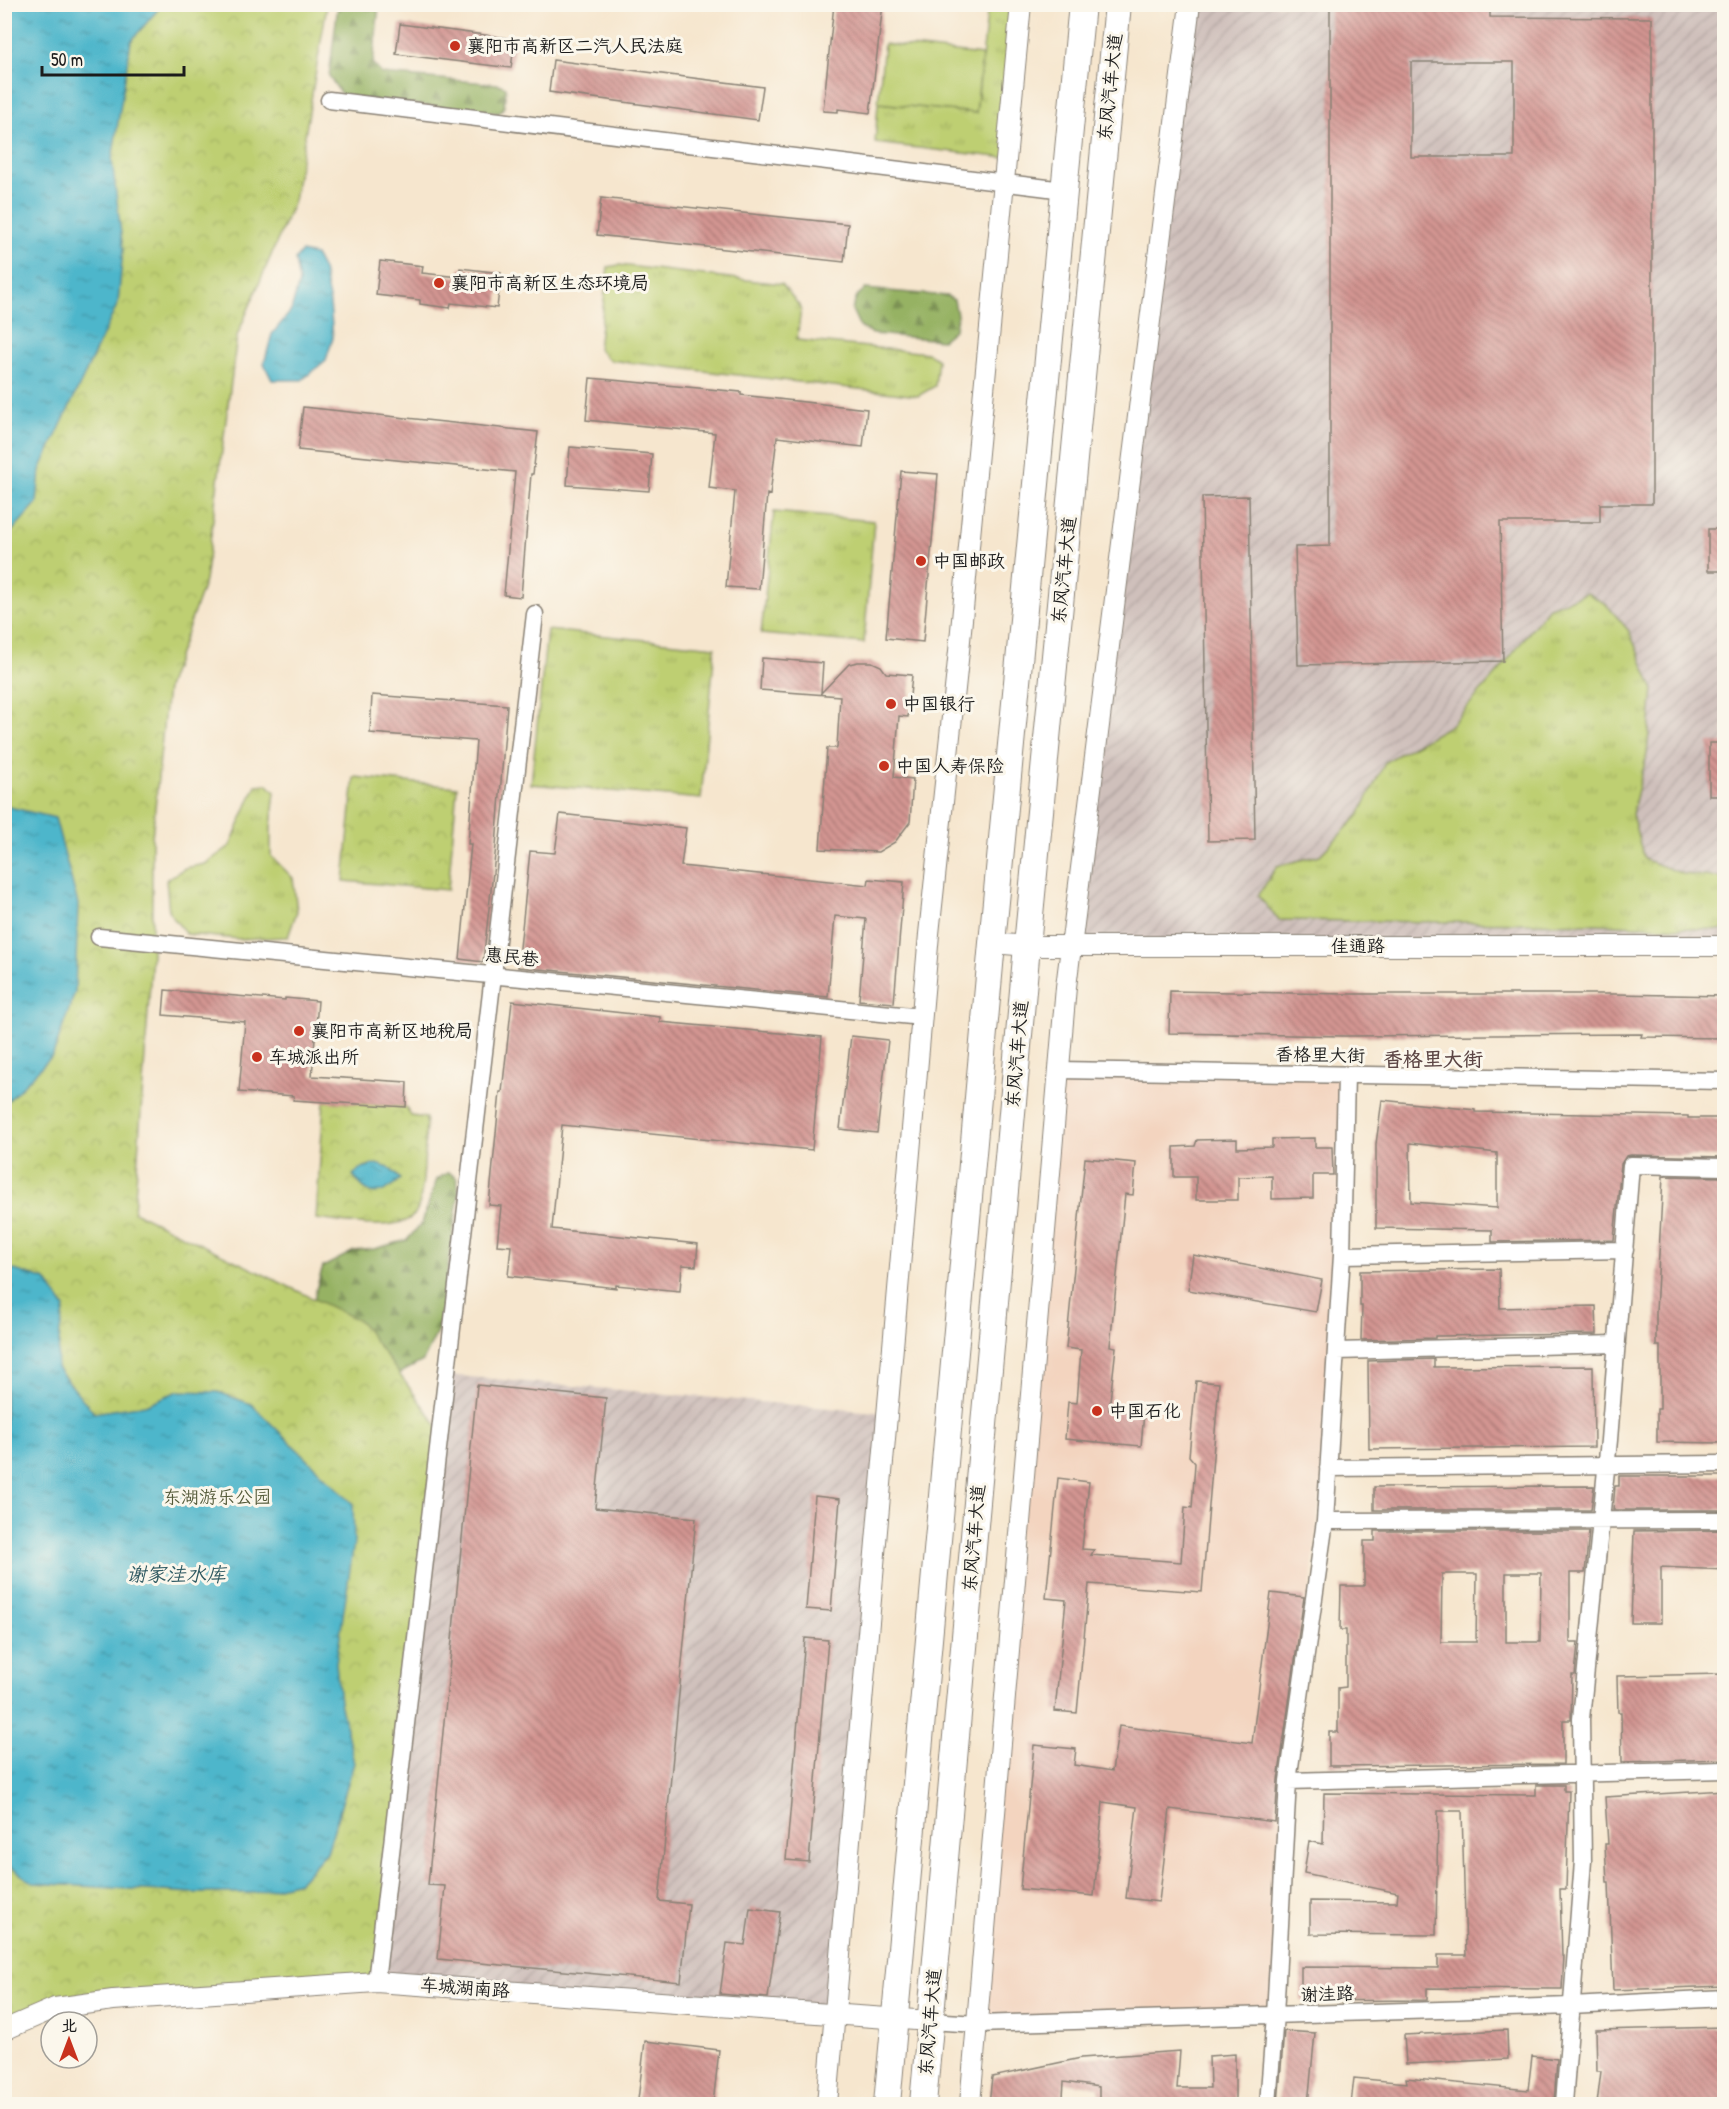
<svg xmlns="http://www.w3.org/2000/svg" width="1729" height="2109" font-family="'Patrick Hand','LXGW WenKai TC',sans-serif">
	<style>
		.built { fill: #f3d4bf }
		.industrial { fill: url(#industrial-furrows) }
		.grass { fill: url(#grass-tufts); stroke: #6d7647; stroke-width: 1.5 }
		.forest { fill: url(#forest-firs); stroke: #596740; stroke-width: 1.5 }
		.park { fill: url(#park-crowns); stroke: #6d7647; stroke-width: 1.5 }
		.pitch { fill: #becf72; stroke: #6d7647; stroke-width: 1.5 }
		.water { fill: url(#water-ripples); stroke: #346974; stroke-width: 1.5 }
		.building { fill: url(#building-back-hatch); fill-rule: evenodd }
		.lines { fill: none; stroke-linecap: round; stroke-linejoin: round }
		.minor-casing { stroke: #898175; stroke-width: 19 }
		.tertiary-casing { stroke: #898175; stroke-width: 22 }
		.primary-casing { stroke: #898175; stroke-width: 28 }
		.minor { stroke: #fff; stroke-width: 16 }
		.tertiary { stroke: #fff; stroke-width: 20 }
		.primary { stroke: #fff; stroke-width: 26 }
		.poi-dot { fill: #c8321e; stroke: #fbf7ec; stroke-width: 2 }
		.labels { text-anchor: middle; stroke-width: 6; stroke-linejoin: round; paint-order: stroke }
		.poi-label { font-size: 18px; fill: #1c1c1c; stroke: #fbf7ec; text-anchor: start }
		.street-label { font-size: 18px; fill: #1c1c1c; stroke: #fbf7ec }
		.park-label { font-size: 18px; fill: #555b3a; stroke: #fbf7ec }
		.neighbourhood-label { font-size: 20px; font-weight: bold; fill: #5c4645; stroke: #fbf7ec }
		.water-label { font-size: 20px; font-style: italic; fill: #305a62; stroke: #fbf7ec }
	</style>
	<defs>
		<pattern id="industrial-furrows" width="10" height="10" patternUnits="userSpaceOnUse" patternTransform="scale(1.5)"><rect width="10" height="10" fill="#cfc0bb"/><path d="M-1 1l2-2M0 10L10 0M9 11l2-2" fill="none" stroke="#b1a4a0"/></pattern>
		<pattern id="grass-tufts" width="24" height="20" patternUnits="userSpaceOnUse" patternTransform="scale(1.5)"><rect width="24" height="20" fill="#becf72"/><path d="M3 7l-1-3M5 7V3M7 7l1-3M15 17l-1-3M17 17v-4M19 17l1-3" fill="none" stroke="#a3b162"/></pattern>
		<pattern id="forest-firs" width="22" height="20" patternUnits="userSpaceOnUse" patternTransform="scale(1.5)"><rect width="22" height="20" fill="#96b264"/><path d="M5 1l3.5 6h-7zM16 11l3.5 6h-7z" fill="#7a9052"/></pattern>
		<pattern id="park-crowns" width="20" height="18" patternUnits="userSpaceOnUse" patternTransform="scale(1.5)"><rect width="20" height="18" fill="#becf72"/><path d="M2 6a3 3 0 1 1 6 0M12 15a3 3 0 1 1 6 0" fill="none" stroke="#a3b162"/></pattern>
		<pattern id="water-ripples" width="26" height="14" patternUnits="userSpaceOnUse" patternTransform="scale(1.5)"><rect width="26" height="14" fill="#4db6cb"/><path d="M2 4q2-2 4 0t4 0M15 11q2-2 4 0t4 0" fill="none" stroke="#3f93a4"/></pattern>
		<pattern id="building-back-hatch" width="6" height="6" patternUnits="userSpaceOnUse" patternTransform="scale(1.5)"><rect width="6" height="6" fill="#d39592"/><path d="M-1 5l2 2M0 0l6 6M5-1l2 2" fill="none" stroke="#aa7976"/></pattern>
	</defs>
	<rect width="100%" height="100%" fill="#fbf7ec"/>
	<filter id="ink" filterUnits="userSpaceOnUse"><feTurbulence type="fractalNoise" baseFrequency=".0167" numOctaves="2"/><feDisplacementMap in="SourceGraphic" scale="12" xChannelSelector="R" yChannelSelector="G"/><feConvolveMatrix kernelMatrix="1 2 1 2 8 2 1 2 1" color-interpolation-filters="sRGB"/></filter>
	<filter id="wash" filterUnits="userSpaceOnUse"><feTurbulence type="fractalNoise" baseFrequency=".008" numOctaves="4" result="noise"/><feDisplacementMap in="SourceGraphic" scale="24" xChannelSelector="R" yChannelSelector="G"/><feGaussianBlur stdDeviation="1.35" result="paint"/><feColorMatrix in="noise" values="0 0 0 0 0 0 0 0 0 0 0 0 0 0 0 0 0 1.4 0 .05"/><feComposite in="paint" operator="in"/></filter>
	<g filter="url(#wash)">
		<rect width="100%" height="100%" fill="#f6e6ce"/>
		<path class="built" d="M1059,1070L1346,1075L1337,1351L1288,1781L1275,2015L977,2024Z"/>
		<path class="industrial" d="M1190,5H1724V946H1071Z
			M446,1375L887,1413L835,2016L376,1982Z"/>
		<path class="grass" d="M988,5H1021L1006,158L875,143L878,103L976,113Z
			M619,265L782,284L801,308L797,340L928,353L938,360L935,386L918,396L609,360L598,349L608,267Z
			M774,512L874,521L864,643L761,634Z
			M1587,593L1606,604L1629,631L1653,688L1647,754L1632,814L1644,859L1683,874L1724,878V930L1596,924L1279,920L1258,896L1277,866L1320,855L1359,815L1385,762L1451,725L1499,671L1549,607Z
			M547,630L715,647L701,799L531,784Z
			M267,784L275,792L271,827V856L293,878L297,911L288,937L239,939L186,934L169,912L166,880L185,868L205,864L230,846L256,785Z"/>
		<path class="forest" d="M338,5H379L373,64L382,74L498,84L506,87L504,107L499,113L343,97L329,76Z
			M865,289L947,296L954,300L957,315L955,329L942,340L873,334L860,327L852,310L857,296Z
			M449,1172L457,1179L459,1193L439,1328L423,1361L382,1383L309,1324L317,1286L323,1267L354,1251L374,1249L407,1240L422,1223L437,1179Z"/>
		<path class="park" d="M5,5H327L294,201L237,336L205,581L167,688L152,838V955L134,1212L360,1321L440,1429L376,1982L113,2000L5,2030Z
			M354,777L457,787L448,890L344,881Z
			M324,1101L406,1107L411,1116L426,1118C425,1137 425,1201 415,1214C399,1234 339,1221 316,1219Z"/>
		<path class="pitch" d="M884,44L982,55L976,113L878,103Z"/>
		<path class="water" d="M5,4L162,5L131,41L112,160L123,250L118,303L40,470L37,503L5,539Z
			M301,252L315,255L323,270L330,303L333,338L326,360L302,380H272L264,364L272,334L291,311L299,282L295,260Z
			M5,806L55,818L78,904L75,992L53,1055L5,1104Z
			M376,1164L389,1168L400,1179C381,1197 369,1199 353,1175L362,1168Z
			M5,1267L46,1280L65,1308L60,1331L57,1368L94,1413L145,1405L178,1391L218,1392L251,1404L353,1504L354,1542L336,1663L340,1702L354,1763L327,1852L299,1882L254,1893H193L33,1883L5,1863Z"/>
		<g id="blocks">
			<path class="building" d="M834,4H883L870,113L838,109V112L823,111Z
				M1330,4H1490V17L1652,18V504H1600V522H1500L1503,661L1298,665L1295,547L1330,546ZM1411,62H1514V157H1411Z
				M400,24L515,39L511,68L396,54Z
				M553,60L763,87L758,120L549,92Z
				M601,198L848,224L844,262L597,235Z
				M380,261L423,266L422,273L459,277L460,268L501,273L497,308L451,303L450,308L420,304V300L376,295Z
				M590,378L741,392V395L867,409L863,447L777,437L770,495L767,494L759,589L726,587L735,491L709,488L715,433L586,420Z
				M303,407L538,432L533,474H531L521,597L504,595L515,472L298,450Z
				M570,447L652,454L649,491L567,485Z
				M901,471L938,474L923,642L886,638Z
				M1249,496L1255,840L1208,841L1202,497Z
				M1708,529H1725V571H1708Z
				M762,658L823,663L821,693L849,664L858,662H872L881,666L886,673L912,675L908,717L899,716L894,777L913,779L910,822L895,842L878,852L820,849L827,748H837L840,696L760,690Z
				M372,695L507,705L496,846L483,962L460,959L471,844H468L476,741L370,733Z
				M1709,743H1725V796H1709Z
				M560,814L686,828L681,866L868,885L869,879L904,882L894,1003L859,1000L866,919L835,916L828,997L518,967L530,851L555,853Z
				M165,990L285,1000V998L318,1001L312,1076L407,1082L406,1107L293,1100L294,1096L239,1092L245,1022L163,1015Z
				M1170,991L1346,994H1615L1725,996V1038L1641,1037L1642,1034L1345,1036L1169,1033Z
				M512,1001L660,1017V1022L822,1037L812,1150L562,1125L552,1229L698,1244L696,1266L682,1265L680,1291L616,1285V1288L508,1276L511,1246L497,1245L501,1206L489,1205L500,1092H502Z
				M851,1036L888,1040L877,1133L840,1129Z
				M1382,1100L1475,1110V1112L1688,1116V1118H1725V1157L1631,1155L1626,1156L1621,1164L1614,1240L1492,1242V1230L1376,1228V1144ZM1410,1143L1497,1153V1208L1411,1202Z
				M1315,1138V1147H1332L1333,1175H1313V1198L1272,1199V1176L1238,1177V1200H1196V1177H1174V1147L1195,1146L1197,1140L1237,1139V1148L1272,1147V1139Z
				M1085,1158L1136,1163L1133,1195L1125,1194L1110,1346L1116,1347L1109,1410L1144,1413L1141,1446L1065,1439L1068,1402L1077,1403L1081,1350L1066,1348Z
				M1663,1176L1725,1177V1443L1657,1442V1409H1660V1346H1656V1312Z
				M1193,1255L1322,1280L1316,1312L1188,1290Z
				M1499,1269L1500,1308L1596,1306L1597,1334L1435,1336V1338L1361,1340L1362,1306H1360V1271Z
				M1434,1359V1367L1593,1366L1594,1447L1369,1449L1368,1361Z
				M1196,1381L1219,1383L1202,1592L1089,1584L1077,1713L1055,1711L1066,1600L1046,1598L1058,1478L1089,1482L1082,1549L1094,1550L1091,1555L1181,1562L1185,1507L1192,1508L1195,1463L1189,1456Z
				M477,1385L606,1398L595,1508L696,1518L659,1901L689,1904L681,1982L438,1959L445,1886L428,1885Z
				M1619,1476H1725V1510H1613L1615,1486H1619Z
				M1594,1486L1591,1510H1374V1487Z
				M815,1496L840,1499L831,1611L806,1609Z
				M1725,1530V1570L1661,1567V1623H1631L1634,1531Z
				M1375,1531H1589L1585,1573H1570V1642H1578L1575,1675H1572L1571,1720H1563V1764L1329,1766V1732H1338V1688L1346,1687V1630H1340L1341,1586H1364V1541H1375ZM1506,1573H1541L1540,1642H1506ZM1442,1574H1477L1476,1642H1441Z
				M1271,1593L1304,1597L1278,1780L1275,1822L1170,1809L1159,1902L1126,1898L1137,1807L1103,1802L1094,1896L1020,1889L1034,1745L1076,1749L1074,1765L1112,1771L1119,1726L1252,1743Z
				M805,1638L828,1640L809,1862L786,1860Z
				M1725,1674V1759L1622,1762L1621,1712H1618L1617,1676Z
				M1536,1785H1564V1791H1569L1566,1889H1560L1562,1956H1564L1562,1989L1427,1988V2000L1301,2001V1967L1438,1968V1955H1466L1462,1811H1438L1436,1935L1310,1934V1901L1397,1902L1398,1893L1304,1873L1309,1841L1323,1844L1324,1793L1536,1795Z
				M1725,1790V1986L1613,1990L1609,1882H1607L1605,1844H1608L1605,1797Z
				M750,1908L780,1912L768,1998L720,1994L727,1943L745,1945Z
				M1725,2027L1724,2104H1597L1601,2071H1597L1596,2030Z
				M1507,2030L1508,2059L1406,2064L1404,2035Z
				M1284,2031L1315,2033L1308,2104H1278Z
				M645,2041L719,2050L713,2104H684L638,2100Z
				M1180,2051L1177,2088H1210L1209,2056L1235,2054V2104H1099V2087L1064,2082L1063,2097L1023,2104H989L992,2077L1081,2058Z
				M1532,2056L1557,2059L1554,2104H1351L1354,2078L1407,2083L1406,2078L1528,2090Z"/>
		</g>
	</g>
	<g filter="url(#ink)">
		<use href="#blocks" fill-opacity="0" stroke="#898175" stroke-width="1.5"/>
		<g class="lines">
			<g class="minor-casing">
				<path id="minor" d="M329,100L1064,190
					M99,937L922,1017
					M1059,1070L1724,1081
					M1342,1255L1625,1250
					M1337,1351L1617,1344
					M1328,1468L1724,1464
					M1325,1521L1724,1520
					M1288,1781L1724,1770
					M376,1982L535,614
					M930,2021L977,2024L1571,2006L1724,1998
					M1268,2104L1275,2015L1288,1781L1325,1521L1342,1255L1346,1075
					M1564,2104L1583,1861L1581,1719L1609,1440L1631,1165L1724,1167"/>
			</g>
			<g class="tertiary-casing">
				<path id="tertiary" d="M992,943L1027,946H1724
					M4,2030L55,2008L113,2000L376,1982L930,2021
					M827,2104L929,934L959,651L1021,4
					M970,2104L1066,987L1190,4"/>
			</g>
			<g class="primary-casing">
				<path id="primary" d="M887,2104L992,943L1082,4
					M923,2104L1027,946L1118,4"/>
			</g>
			<use href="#minor" class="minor"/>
			<use href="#tertiary" class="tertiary"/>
			<use href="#primary" class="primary"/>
		</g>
	</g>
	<g class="poi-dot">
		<circle cx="455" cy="46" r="6"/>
		<circle cx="439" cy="283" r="6"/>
		<circle cx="921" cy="561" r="6"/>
		<circle cx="891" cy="704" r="6"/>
		<circle cx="884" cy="766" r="6"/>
		<circle cx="299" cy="1031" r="6"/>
		<circle cx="257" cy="1057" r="6"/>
		<circle cx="1097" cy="1411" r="6"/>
	</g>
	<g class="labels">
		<g class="poi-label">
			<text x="467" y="52">襄阳市高新区二汽人民法庭</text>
			<text x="451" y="289">襄阳市高新区生态环境局</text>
			<text x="933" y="567">中国邮政</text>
			<text x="903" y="710">中国银行</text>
			<text x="896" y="772">中国人寿保险</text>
			<text x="311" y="1037">襄阳市高新区地税局</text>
			<text x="269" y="1063">车城派出所</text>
			<text x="1109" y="1417">中国石化</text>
		</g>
		<g class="street-label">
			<text transform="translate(1110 87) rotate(-84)" y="6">东风汽车大道</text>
			<text transform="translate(1064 570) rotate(-84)" y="6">东风汽车大道</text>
			<text x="1358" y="952">佳通路</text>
			<text transform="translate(512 957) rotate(6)" y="6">惠民巷</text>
			<text transform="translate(1017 1054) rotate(-85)" y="6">东风汽车大道</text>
			<text transform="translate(1320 1055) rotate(1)" y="6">香格里大街</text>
			<text transform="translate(974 1538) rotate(-85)" y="6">东风汽车大道</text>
			<text transform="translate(465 1988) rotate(4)" y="6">车城湖南路</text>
			<text transform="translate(1327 1994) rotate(-2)" y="6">谢洼路</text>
			<text transform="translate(930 2022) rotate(-85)" y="6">东风汽车大道</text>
		</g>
		<g class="park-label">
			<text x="217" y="1503">东湖游乐公园</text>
		</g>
		<g class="neighbourhood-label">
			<text x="1433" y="1066">香格里大街</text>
		</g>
		<g class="water-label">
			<text x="176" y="1581">谢家洼水库</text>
		</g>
	</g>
	<rect width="1729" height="2109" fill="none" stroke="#fbf7ec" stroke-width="24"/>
	<g transform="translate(69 2040)"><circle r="28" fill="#fbf7ec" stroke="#a29f99" stroke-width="1.5"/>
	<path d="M0-4.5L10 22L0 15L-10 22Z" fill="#c8321e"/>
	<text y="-9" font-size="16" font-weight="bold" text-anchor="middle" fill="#1c1c1c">北</text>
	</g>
	<path d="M42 66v9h142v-9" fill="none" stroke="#1c1c1c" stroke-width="3"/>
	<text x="51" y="66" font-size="18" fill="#1c1c1c" stroke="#fbf7ec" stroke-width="4.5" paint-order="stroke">50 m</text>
</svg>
